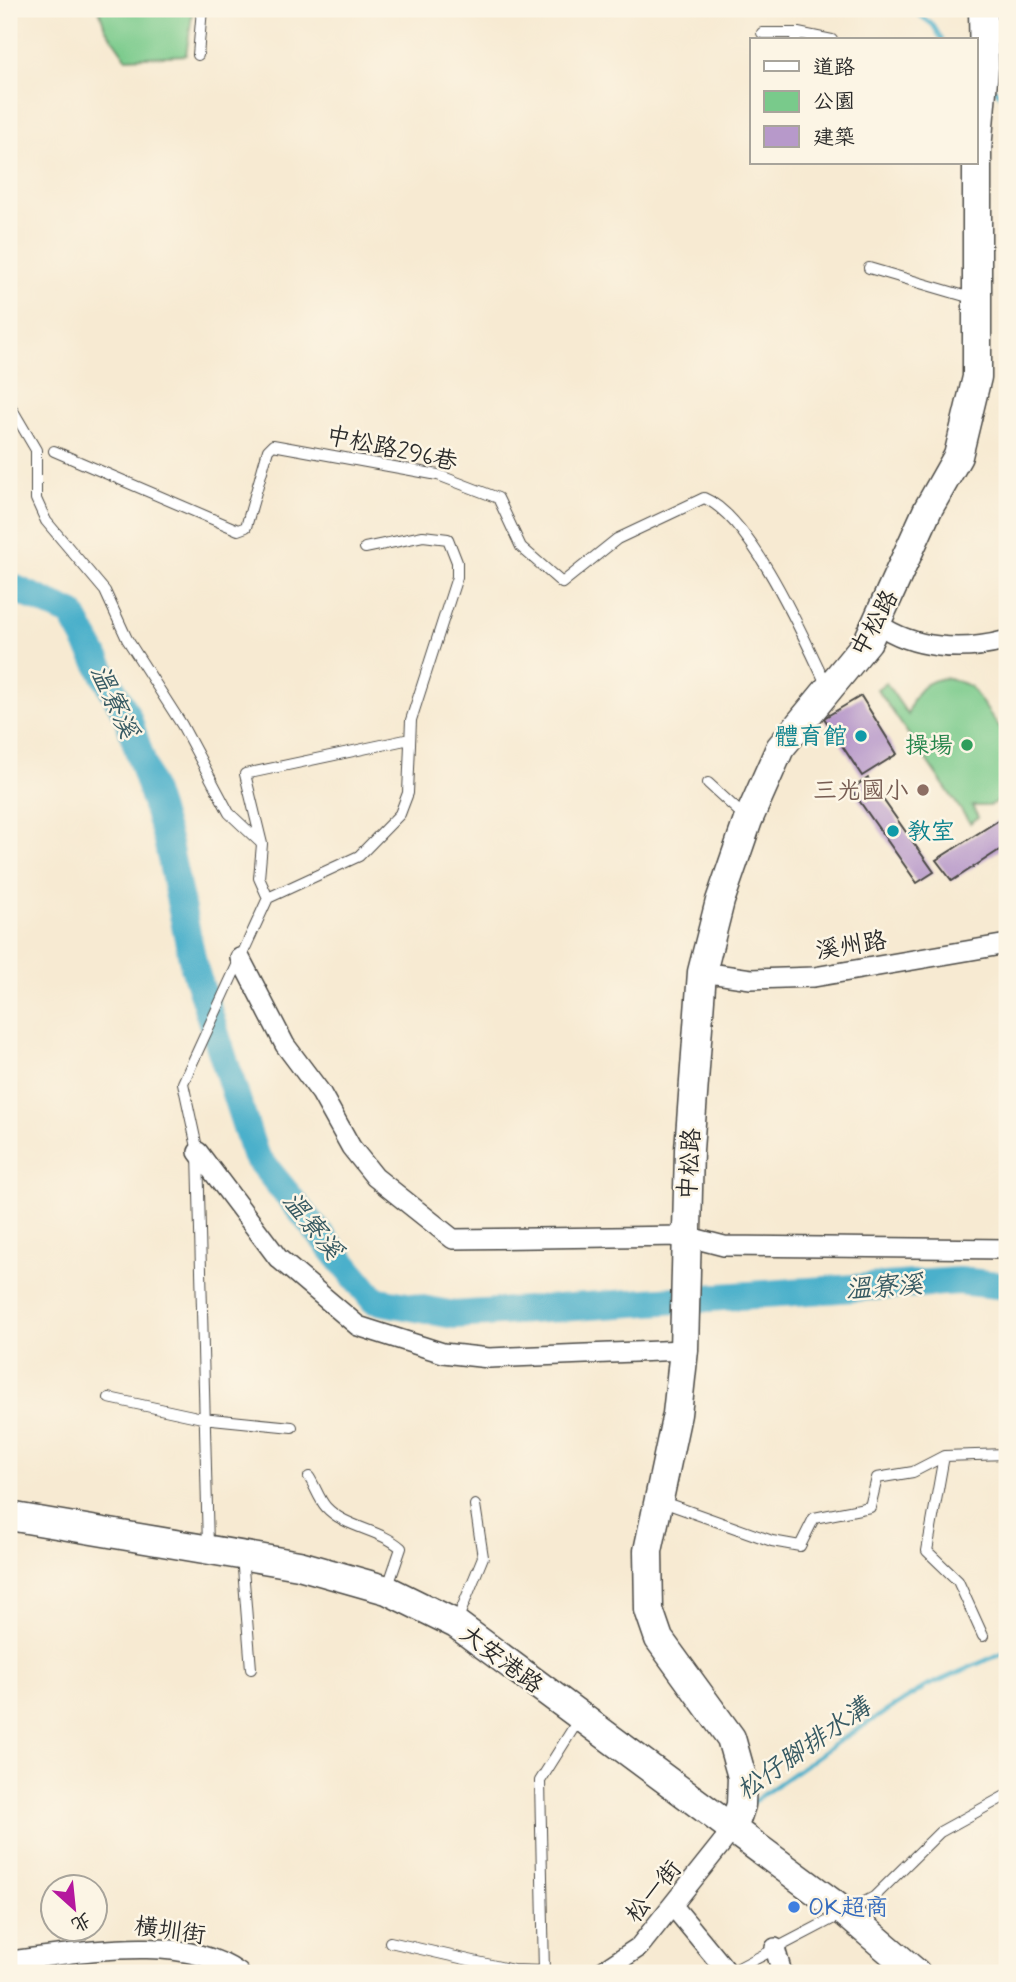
<svg xmlns="http://www.w3.org/2000/svg" width="1016" height="1982" font-family="Mynerve,'LXGW WenKai TC',sans-serif">
	<style>
		.green { fill: #79ca8b; stroke: #527a5b; stroke-width: 2 }
		.lines { fill: none; stroke-linecap: round; stroke-linejoin: round }
		.stream { stroke: #4cb0cb; stroke-width: 4.5 }
		.river { stroke: #4cb0cb; stroke-width: 28 }
		.building { fill: #b799ca }
		.lane-casing { stroke: #4a4844; stroke-width: 12 }
		.street-casing { stroke: #4a4844; stroke-width: 22 }
		.secondary-casing { stroke: #4a4844; stroke-width: 31 }
		.lane { stroke: #fff; stroke-width: 10 }
		.street { stroke: #fff; stroke-width: 19 }
		.secondary { stroke: #fff; stroke-width: 28 }
		.culture-dot { fill: #0f9aa8; stroke: #fcf5e5; stroke-width: 2.5 }
		.leisure-dot { fill: #2e9e5b; stroke: #fcf5e5; stroke-width: 2.5 }
		.education-dot { fill: #8d6e63; stroke: #fcf5e5; stroke-width: 2.5 }
		.shop-dot { fill: #3f7fe0; stroke: #fcf5e5; stroke-width: 2.5 }
		.labels { text-anchor: middle; stroke-width: 5; stroke-linejoin: round; paint-order: stroke }
		.street-label { font-size: 24px; fill: #2b2b2b; stroke: #fcf5e5 }
		.culture-label { font-size: 24px; fill: #0d838f; stroke: #fcf5e5; text-anchor: end }
		.leisure-label { font-size: 24px; fill: #27864d; stroke: #fcf5e5; text-anchor: end }
		.education-label { font-size: 24px; fill: #785e54; stroke: #fcf5e5; text-anchor: end }
		.shop-label { font-size: 24px; fill: #366cbe; stroke: #fcf5e5; text-anchor: start }
		.water-label { font-size: 26px; font-style: italic; fill: #375a63; stroke: #fcf5e5 }
	</style>
	<rect width="100%" height="100%" fill="#fcf5e5"/>
	<filter id="ink" filterUnits="userSpaceOnUse"><feTurbulence type="fractalNoise" baseFrequency=".0143" numOctaves="2"/><feDisplacementMap in="SourceGraphic" scale="14" xChannelSelector="R" yChannelSelector="G"/><feConvolveMatrix kernelMatrix="1 2 1 2 8 2 1 2 1" color-interpolation-filters="sRGB"/></filter>
	<filter id="wash" filterUnits="userSpaceOnUse"><feTurbulence type="fractalNoise" baseFrequency=".00686" numOctaves="4" result="noise"/><feDisplacementMap in="SourceGraphic" scale="28" xChannelSelector="R" yChannelSelector="G"/><feGaussianBlur stdDeviation="1.57" result="paint"/><feColorMatrix in="noise" values="0 0 0 0 0 0 0 0 0 0 0 0 0 0 0 0 0 1.4 0 .05"/><feComposite in="paint" operator="in"/></filter>
	<g filter="url(#wash)">
		<rect width="100%" height="100%" fill="#f7ead2"/>
		<path class="green" d="M99,9H193L186,55L126,58L105,28Z
			M949,678L970,686L1007,738V797L989,806H972L978,817L970,823L877,689L886,683L908,715C912,693 926,678 949,678Z"/>
		<g class="lines">
			<path class="stream" d="M911,9L933,25L942,40
				M994,89L1007,100
				M753,1802L839,1741L925,1687L1007,1651"/>
			<path class="river" d="M9,586L72,614L128,718L167,840L194,967L255,1155L374,1300L454,1315L959,1281L1007,1286"/>
		</g>
		<g id="blocks">
			<path class="building" d="M861,696L897,754L862,776L824,718Z
				M868,778L934,872L917,883L851,789Z
				M1007,815V845L952,881L936,860Z"/>
		</g>
	</g>
	<g filter="url(#ink)">
		<use href="#blocks" fill-opacity="0" stroke="#4a4844" stroke-width="2"/>
		<g class="lines">
			<g class="lane-casing">
				<path id="lane" d="M762,33H798
					M795,40L798,33L832,40
					M198,55L202,9
					M869,268L975,299
					M9,404L36,450V499L46,521L105,591L127,639L182,725L229,813L262,844
					M54,451L238,530L246,527L268,450L273,445L438,475L498,498L521,547L562,583L617,539L704,498C752,518 805,640 827,686
					M708,783L745,817
					M268,898L259,878L262,844L245,774L410,739
					M109,1398L202,1418L292,1427
					M944,1456L927,1551L958,1581L983,1636
					M309,1477C315,1486 319,1499 326,1507C345,1528 380,1529 401,1548L387,1589
					M660,1501L772,1541L800,1546L814,1518L870,1507L877,1478L913,1472L944,1456L1007,1454
					M208,1547L198,1152L183,1083L268,898L359,856L400,814L408,793L411,720L457,577V562L448,539L423,536L365,548
					M242,1556L251,1669
					M456,1623L483,1557L475,1505
					M390,1942L513,1970L543,1971
					M544,1973L540,1781L579,1719
					M729,1973L874,1897L940,1832L1007,1795"/>
			</g>
			<g class="street-casing">
				<path id="street" d="M878,624C914,649 962,652 1004,641L1007,645
					M240,958L285,1045L321,1093L351,1147L375,1177L453,1239L685,1236L724,1246L1007,1249
					M702,972L751,979L814,977L1007,944
					M198,1152L278,1258L358,1326L443,1353L489,1358L684,1350
					M673,1906L728,1973
					M775,1948L782,1973
					M9,1961C75,1954 182,1931 239,1973
					M600,1973L639,1947L733,1829"/>
			</g>
			<g class="secondary-casing">
				<path id="secondary" d="M9,1516L299,1565L387,1590L456,1624L847,1914L916,1973
					M733,1829L741,1805L742,1777L731,1738L659,1639L649,1610L648,1551L677,1414L684,1350L689,1150L702,972L720,901L748,820L780,748L868,641L928,509L958,456L977,377V150L984,67L983,9"/>
			</g>
			<use href="#lane" class="lane"/>
			<use href="#street" class="street"/>
			<use href="#secondary" class="secondary"/>
		</g>
	</g>
	<g class="culture-dot">
		<circle cx="861" cy="736" r="7"/>
		<circle cx="893" cy="831" r="7"/>
	</g>
	<circle class="leisure-dot" cx="967" cy="745" r="7"/>
	<circle class="education-dot" cx="923" cy="790" r="7"/>
	<circle class="shop-dot" cx="794" cy="1907" r="7"/>
	<g class="labels">
		<g class="street-label">
			<text transform="translate(392 448) rotate(12)" y="8">中松路296巷</text>
			<text transform="translate(874 623) rotate(-61)" y="8">中松路</text>
			<text transform="translate(851 945) rotate(-9)" y="8">溪州路</text>
			<text transform="translate(689 1164) rotate(-86)" y="8">中松路</text>
			<text transform="translate(502 1659) rotate(37)" y="8">大安港路</text>
			<text transform="translate(653 1891) rotate(-50)" y="8">松一街</text>
			<text transform="translate(170 1930) rotate(8)" y="8">橫圳街</text>
		</g>
		<g class="culture-label">
			<text x="847" y="744">體育館</text>
			<text x="907" y="839" text-anchor="start">教室</text>
		</g>
		<g class="leisure-label">
			<text x="953" y="753">操場</text>
		</g>
		<g class="education-label">
			<text x="909" y="798">三光國小</text>
		</g>
		<g class="shop-label">
			<text x="808" y="1915">OK超商</text>
		</g>
		<g class="water-label">
			<text transform="translate(115 701) rotate(65)" y="9">溫寮溪</text>
			<text transform="translate(313 1225) rotate(51)" y="9">溫寮溪</text>
			<text transform="translate(884 1286) rotate(-4)" y="9">溫寮溪</text>
			<text transform="translate(803 1748) rotate(-35)" y="9">松仔腳排水溝</text>
		</g>
	</g>
	<rect width="1016" height="1982" fill="none" stroke="#fcf5e5" stroke-width="35"/>
	<rect x="750" y="38" width="228" height="126" fill="#fcf5e5" stroke="#a8a49b" stroke-width="2"/>
	<rect x="764" y="61" width="35" height="10" fill="#ffffff" stroke="#a8a49b" stroke-width="2"/>
	<text x="813" y="74" font-size="21" fill="#2b2b2b">道路</text>
	<rect x="764" y="91" width="35" height="21" fill="#79ca8b" stroke="#a8a49b" stroke-width="2"/>
	<text x="813" y="108" font-size="21" fill="#2b2b2b">公園</text>
	<rect x="764" y="126" width="35" height="21" fill="#b799ca" stroke="#a8a49b" stroke-width="2"/>
	<text x="813" y="144" font-size="21" fill="#2b2b2b">建築</text>
	<g transform="translate(74 1908) rotate(153)"><circle r="33" fill="#fcf5e5" stroke="#a8a49b" stroke-width="2"/>
	<path d="M0-5L12 26L0 18L-12 26Z" fill="#b5179e"/>
	<text y="-10" font-size="19" font-weight="bold" text-anchor="middle" fill="#2b2b2b">北</text>
	</g>
</svg>
